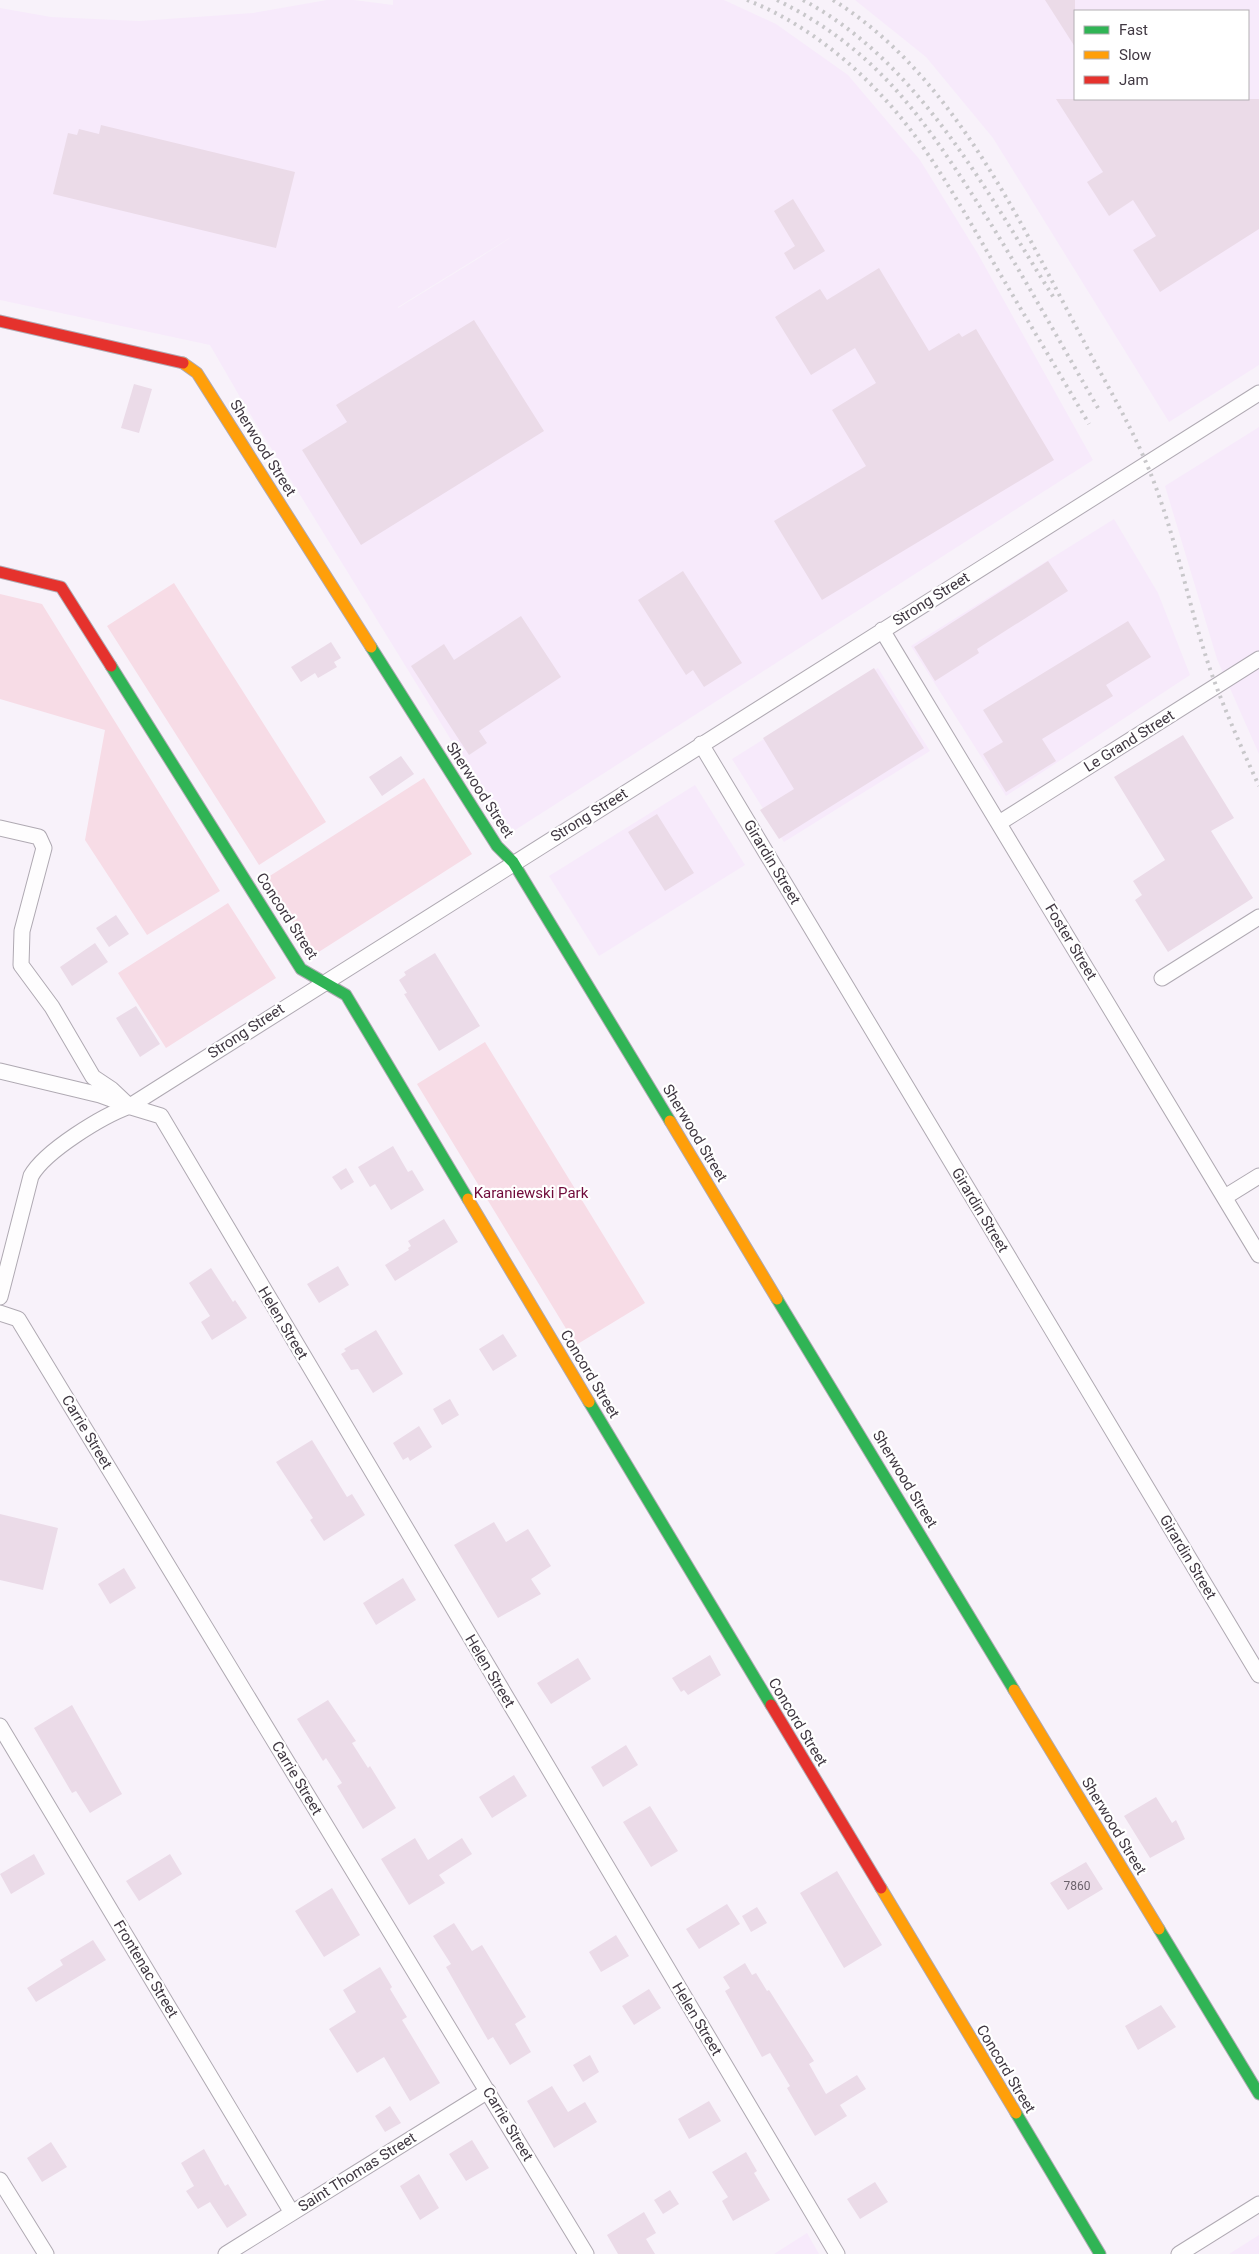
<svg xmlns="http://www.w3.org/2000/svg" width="1259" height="2254" font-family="Roboto,sans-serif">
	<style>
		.built { fill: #f7eafb; fill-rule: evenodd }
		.green { fill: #f7dce6 }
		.building { fill: #ebdbe8 }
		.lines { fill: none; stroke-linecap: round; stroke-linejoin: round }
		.street-casing { stroke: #afa9b2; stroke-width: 17 }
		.fast-casing { stroke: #afa9b2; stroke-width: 13 }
		.slow-casing { stroke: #afa9b2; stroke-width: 13 }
		.jam-casing { stroke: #afa9b2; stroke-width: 13 }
		.street { stroke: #fefdfe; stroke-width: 15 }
		.fast { stroke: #30b455; stroke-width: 11 }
		.slow { stroke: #ff9f0a; stroke-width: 11 }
		.jam { stroke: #e5322d; stroke-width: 11 }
		.rail { stroke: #c8c7ca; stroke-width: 4; stroke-dasharray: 2.5 5; stroke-linecap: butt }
		.labels { text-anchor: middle; stroke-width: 4.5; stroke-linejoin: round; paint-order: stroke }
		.number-label { font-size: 12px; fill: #6c626c }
		.street-label { font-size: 15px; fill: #403842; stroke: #fff }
		.park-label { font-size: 15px; fill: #700b3a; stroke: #fff }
	</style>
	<rect width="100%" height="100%" fill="#f8f2fa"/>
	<path class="built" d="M327,0H354L393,5V0H724L776,24L848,75L920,160L978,254L1093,460L509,834L244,404L210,345L0,300V8L51,17L139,21L253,13ZM513,236L476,260L398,308V307Z
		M855,0H1259V365L1169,422L993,138L926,57ZM1075,11H1248V99H1075Z
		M1259,427V754L1217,659L1165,486Z
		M1114,519L1158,593L1190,675L1006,796L911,646Z
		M878,668L930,751L784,842L732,759Z
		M695,785L745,865L599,956L549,876Z
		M807,2233L819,2254H774Z
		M1259,2235V2254H1229Z"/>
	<path class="green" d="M174,583L326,822L259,865L107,626Z
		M0,594L42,604L220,891L147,935L85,840L105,730L0,699Z
		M424,778L472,854L314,955L265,879Z
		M228,903L276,978L166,1048L118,973Z
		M485,1042L645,1303L576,1345L417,1084Z"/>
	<path class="building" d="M1045,0H1075V47Z
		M1056,99H1259V229L1160,292L1133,250L1156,236L1133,200L1109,216L1087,182L1103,172Z
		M101,125L295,172L276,248L53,194L68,133L77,135L79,129L99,134Z
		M793,199L825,251L794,270L784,253L795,246L774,211Z
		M879,268L929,351L959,333L962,337L976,329L1054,460L822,600L774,521L866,466L832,410L876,383L855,348L811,375L775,317L820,289L827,300Z
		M474,320L544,431L361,545L302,450L347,422L336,405Z
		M134,384L152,389L139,433L121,428Z
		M1048,561L1068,591L977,649L979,653L935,681L914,647Z
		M683,571L742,663L704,687L693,670L686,675L638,600Z
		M521,616L561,677L479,731L487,743L469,755L411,666L444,644L454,660Z
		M1128,621L1151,657L1106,685L1113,696L1042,739L1056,761L1006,792L983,754L1003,742L983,710Z
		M331,642L341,658L334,662L337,667L318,678L315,673L301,682L291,667Z
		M874,668L924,748L779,839L760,810L794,789L763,738Z
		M1183,735L1234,818L1211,831L1253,898L1168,952L1135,900L1142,895L1133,881L1165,860L1114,777Z
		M401,756L414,774L382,796L369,777Z
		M657,814L694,873L665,891L628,832Z
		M116,915L129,934L109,947L96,928Z
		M95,943L108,962L72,986L60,967Z
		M435,953L480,1026L439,1051L404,994L407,993L399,980L406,975L404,972Z
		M136,1006L160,1044L140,1057L116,1018Z
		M393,1146L408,1172L412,1170L424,1190L391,1210L375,1184L370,1187L358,1167Z
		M346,1168L354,1182L341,1190L332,1177Z
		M444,1219L458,1242L395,1281L385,1265L409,1250L408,1248L411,1246L408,1241Z
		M338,1266L349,1285L319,1303L307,1284Z
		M211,1268L233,1302L235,1300L247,1318L212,1340L201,1322L210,1316L189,1283Z
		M376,1330L403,1374L373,1393L358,1369L351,1370L341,1354L346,1351L344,1349Z
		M503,1334L517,1356L493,1371L479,1349Z
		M450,1399L459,1415L442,1425L433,1409Z
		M419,1426L432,1447L410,1461L408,1457L403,1460L393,1443Z
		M312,1440L347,1497L352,1494L365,1515L324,1541L310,1520L313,1518L276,1462Z
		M0,1514L58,1528L43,1590L0,1580Z
		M494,1522L506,1542L528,1529L551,1566L531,1579L541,1594L498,1618L454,1545Z
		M124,1568L136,1588L110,1604L98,1584Z
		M403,1578L416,1600L376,1625L363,1603Z
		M710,1655L721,1675L688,1695L684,1690L681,1692L672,1678Z
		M578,1658L591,1679L551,1704L537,1683Z
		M328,1700L356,1741L352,1743L368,1768L370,1766L396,1808L363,1829L337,1786L342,1783L326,1758L323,1761L297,1719Z
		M72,1705L122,1794L90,1813L76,1791L72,1793L34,1728Z
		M626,1745L638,1765L603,1787L591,1767Z
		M514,1775L527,1796L492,1818L479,1797Z
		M1156,1797L1172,1823L1176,1820L1185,1839L1150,1858L1124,1816Z
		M650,1806L678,1851L651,1867L623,1822Z
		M415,1838L428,1860L462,1838L472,1854L439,1875L445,1883L409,1905L381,1859Z
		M34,1854L45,1874L11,1894L0,1874Z
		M170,1854L182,1874L139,1901L126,1881Z
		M1086,1862L1103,1889L1068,1910L1050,1883Z
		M837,1871L882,1945L844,1968L800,1893Z
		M332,1888L360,1935L324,1957L295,1911Z
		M727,1904L740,1924L699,1949L686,1929Z
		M757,1907L767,1923L751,1932L742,1916Z
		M454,1923L472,1951L482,1945L526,2017L515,2024L531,2052L510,2065L493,2037L488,2040L477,2021L446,1967L451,1964L433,1936Z
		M616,1935L629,1956L601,1972L589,1952Z
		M93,1940L106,1960L36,2002L27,1988L63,1965L60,1960Z
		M745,1963L752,1975L756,1973L767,1991L769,1990L802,2042L814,2061L809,2064L826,2094L857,2075L866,2089L840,2105L847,2116L815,2136L787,2088L790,2086L770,2053L762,2057L725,1991L730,1988L723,1977Z
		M380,1967L392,1987L390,1989L407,2017L402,2020L440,2083L410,2101L384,2057L357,2073L329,2029L356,2012L343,1990Z
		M649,1989L661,2008L634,2025L622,2006Z
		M1161,2005L1176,2027L1138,2050L1125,2026Z
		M590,2055L599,2072L583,2082L573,2065Z
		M552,2086L568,2112L585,2102L597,2122L554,2148L527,2101Z
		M709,2101L721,2121L689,2139L678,2119Z
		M390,2106L401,2123L385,2132L375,2116Z
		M472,2140L489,2168L466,2181L449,2154Z
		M51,2142L67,2167L42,2182L27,2158Z
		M204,2149L225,2186L228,2184L247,2215L227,2228L210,2202L198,2209L186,2191L194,2186L181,2163Z
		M746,2152L757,2171L754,2173L770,2200L733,2221L722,2201L728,2197L712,2172Z
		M419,2174L439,2208L420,2220L400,2186Z
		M875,2182L888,2202L860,2219L847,2199Z
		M670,2190L679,2204L663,2214L654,2200Z
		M644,2212L656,2233L646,2239L655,2254H618L607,2235Z"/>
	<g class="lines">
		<g class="street-casing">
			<path id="street" d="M882,630L1259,1255
				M701,744L1259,1675
				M999,823L1259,659
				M0,828L39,837L44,848L22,931L21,965L52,1007L93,1077L111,1089L129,1106
				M1162,978L1259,917
				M0,1071L100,1095L122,1103
				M128,1106L161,1116L837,2254
				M1225,1197L1259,1176
				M0,1297L31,1176C45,1151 102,1116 130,1106L1259,393
				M0,1313L18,1319L586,2254
				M0,1726L292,2213
				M0,2180L46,2254
				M226,2254L488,2091
				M1179,2254L1259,2204"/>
		</g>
		<g class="fast-casing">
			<path id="fast" d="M371,647L497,846L513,862L670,1121
				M111,666L301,969L346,995L468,1199
				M777,1299L1014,1690
				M589,1402L771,1705
				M1159,1929L1259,2094
				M1016,2113L1100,2254"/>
		</g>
		<g class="slow-casing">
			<path id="slow" d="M183,363L197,373L371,647
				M670,1121L777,1299
				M468,1199L589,1402
				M1014,1690L1159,1929
				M881,1888L1016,2113"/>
		</g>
		<g class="jam-casing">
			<path id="jam" d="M0,321L183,363
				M0,572L61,587L111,666
				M771,1705L881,1888"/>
		</g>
		<use href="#street" class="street"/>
		<use href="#fast" class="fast"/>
		<use href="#slow" class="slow"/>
		<use href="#jam" class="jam"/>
		<path class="rail" d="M747,0C818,28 880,85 923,147C948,183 970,222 992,260C1024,315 1057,369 1089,424
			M777,0C875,49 920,113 977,202C1020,269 1058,339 1098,408
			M803,0C919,62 986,191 1054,298
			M833,0C952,74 1018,218 1082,338C1107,386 1136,433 1155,485C1178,546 1190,611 1211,672C1225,711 1242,749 1259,786"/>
	</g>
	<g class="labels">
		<g class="number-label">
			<text x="1077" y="1890">7860</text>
		</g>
		<g class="street-label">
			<text transform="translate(263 448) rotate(58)" y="5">Sherwood Street</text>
			<text transform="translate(931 599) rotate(-32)" y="5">Strong Street</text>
			<text transform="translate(1129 741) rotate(-32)" y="5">Le Grand Street</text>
			<text transform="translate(480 790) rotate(57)" y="5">Sherwood Street</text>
			<text transform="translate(589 815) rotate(-32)" y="5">Strong Street</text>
			<text transform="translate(772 862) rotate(59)" y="5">Girardin Street</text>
			<text transform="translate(287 916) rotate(57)" y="5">Concord Street</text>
			<text transform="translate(1071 942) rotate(59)" y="5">Foster Street</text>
			<text transform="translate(246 1031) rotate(-33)" y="5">Strong Street</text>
			<text transform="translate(695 1133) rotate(59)" y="5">Sherwood Street</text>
			<text transform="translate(980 1210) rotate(59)" y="5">Girardin Street</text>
			<text transform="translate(283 1323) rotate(59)" y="5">Helen Street</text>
			<text transform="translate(590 1374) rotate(59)" y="5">Concord Street</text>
			<text transform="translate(87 1432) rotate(59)" y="5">Carrie Street</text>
			<text transform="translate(905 1479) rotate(59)" y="5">Sherwood Street</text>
			<text transform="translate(1188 1557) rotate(59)" y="5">Girardin Street</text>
			<text transform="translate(490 1671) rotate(59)" y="5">Helen Street</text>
			<text transform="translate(798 1722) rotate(59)" y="5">Concord Street</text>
			<text transform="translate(297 1778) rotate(59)" y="5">Carrie Street</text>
			<text transform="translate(1114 1826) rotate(59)" y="5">Sherwood Street</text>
			<text transform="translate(146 1969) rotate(59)" y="5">Frontenac Street</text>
			<text transform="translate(697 2019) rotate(59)" y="5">Helen Street</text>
			<text transform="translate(1006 2069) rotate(59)" y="5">Concord Street</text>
			<text transform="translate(508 2124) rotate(59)" y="5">Carrie Street</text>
			<text transform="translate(357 2172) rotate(-32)" y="5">Saint Thomas Street</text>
		</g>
		<g class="park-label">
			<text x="531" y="1198">Karaniewski Park</text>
		</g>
	</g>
	<rect x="1074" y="10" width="175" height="90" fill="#ffffff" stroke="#b3afb3"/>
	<rect x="1084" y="26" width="25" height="8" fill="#30b455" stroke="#b3afb3"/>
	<text x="1119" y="35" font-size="15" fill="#403842">Fast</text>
	<rect x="1084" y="51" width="25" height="8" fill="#ff9f0a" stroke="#b3afb3"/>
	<text x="1119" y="60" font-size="15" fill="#403842">Slow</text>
	<rect x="1084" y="76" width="25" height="8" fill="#e5322d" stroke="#b3afb3"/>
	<text x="1119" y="85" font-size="15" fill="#403842">Jam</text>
</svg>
